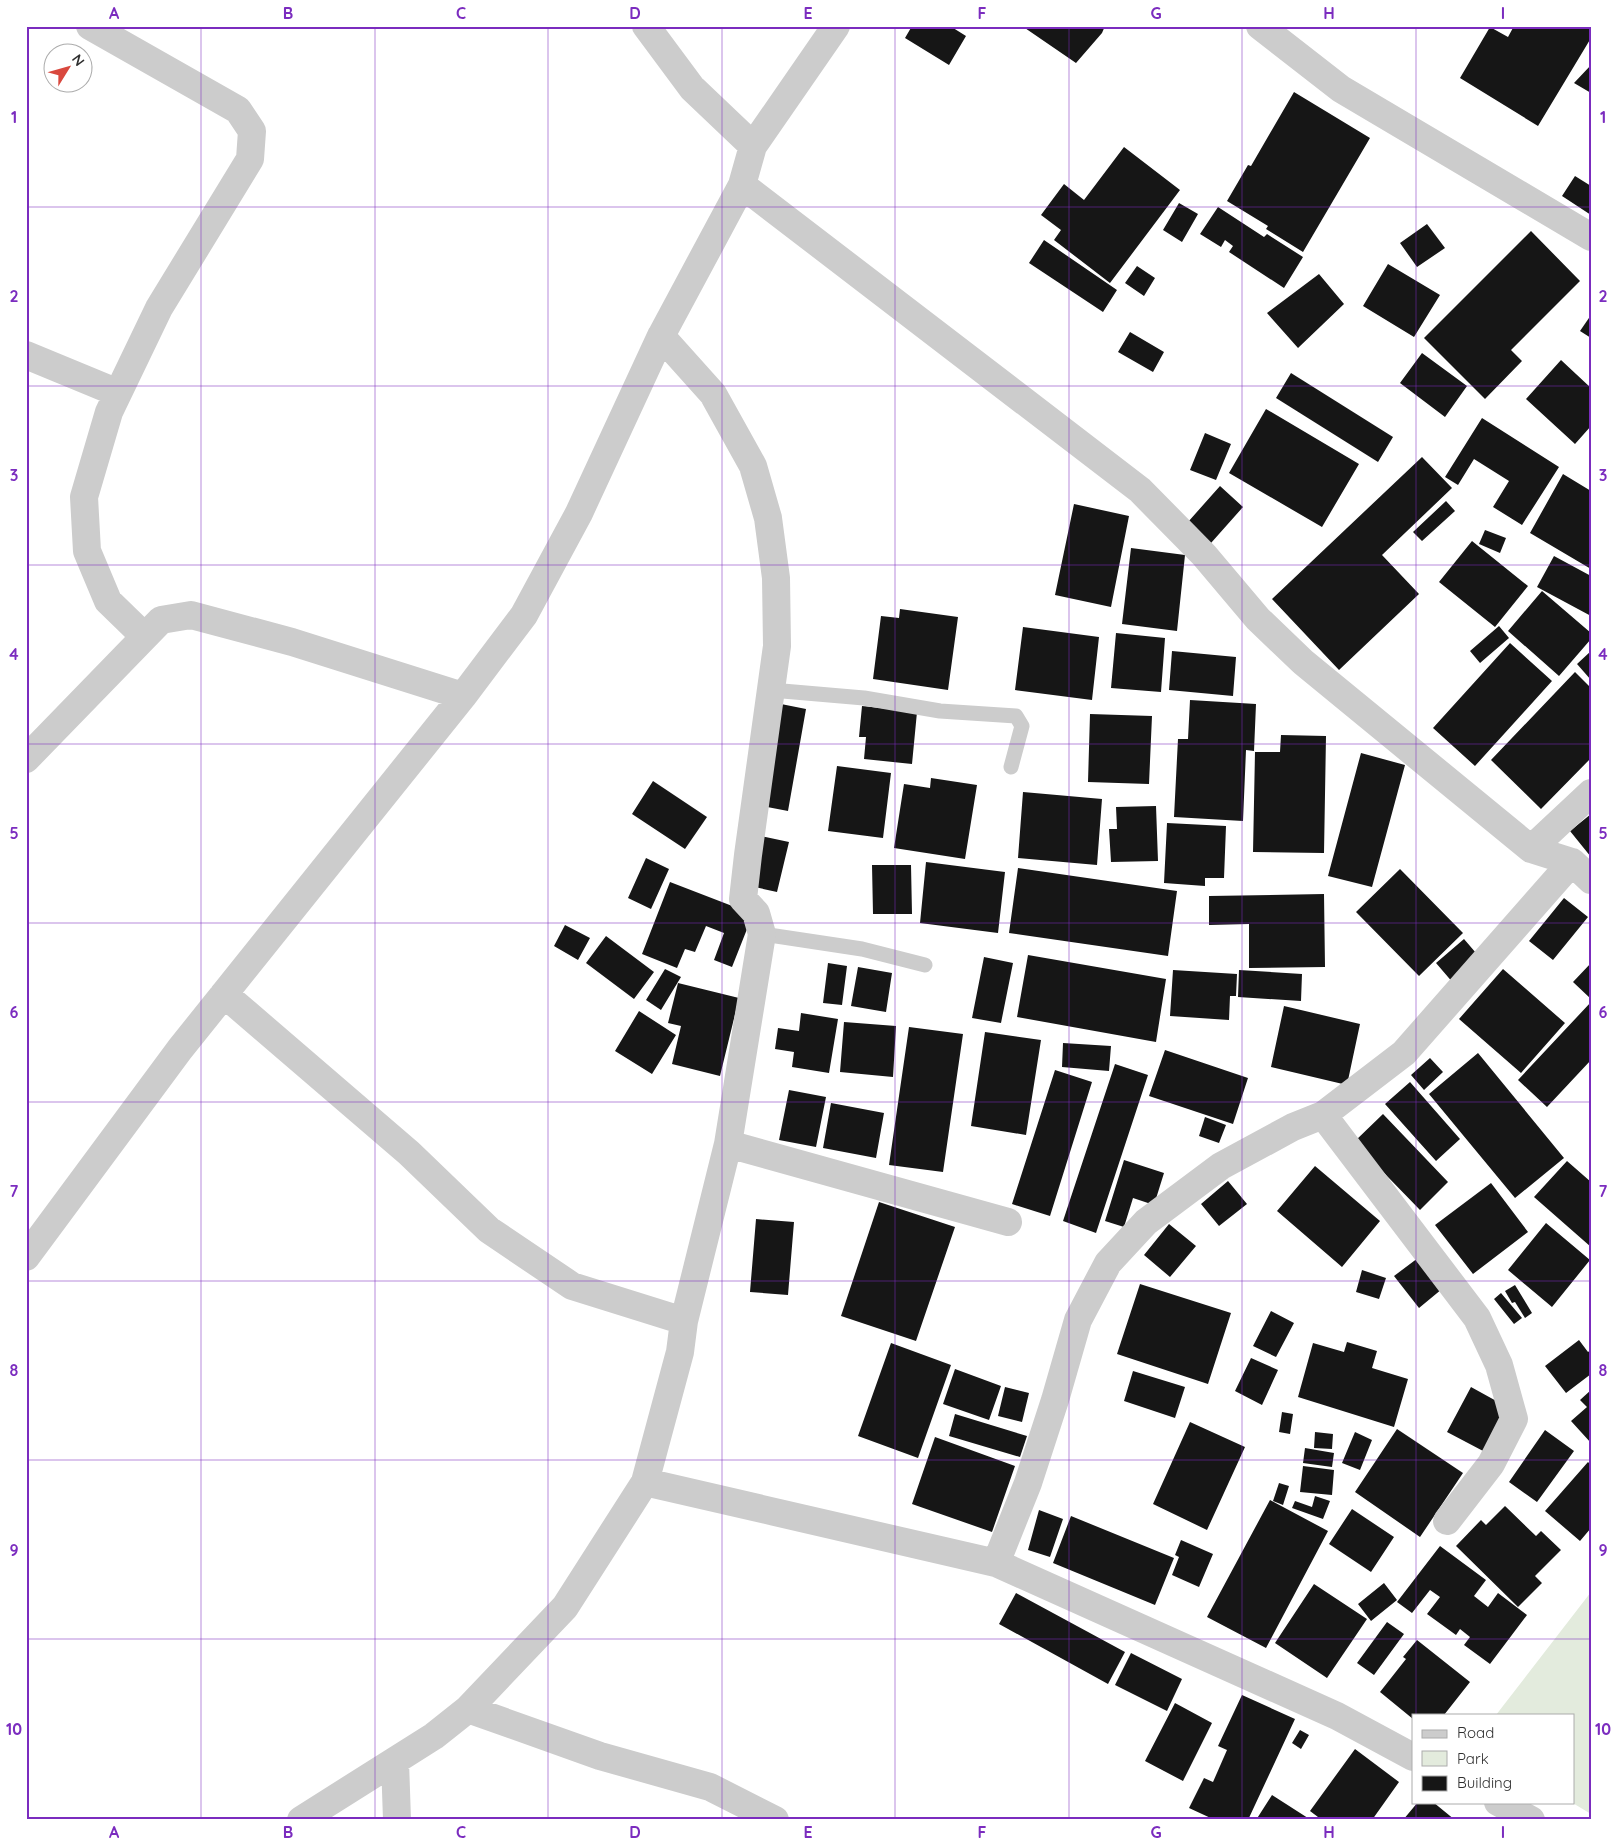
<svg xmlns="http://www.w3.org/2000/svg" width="1617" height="1846" font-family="Quicksand,sans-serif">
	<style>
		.green { fill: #e3ebdd }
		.building { fill: #161616 }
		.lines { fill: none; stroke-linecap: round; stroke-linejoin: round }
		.lane { stroke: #ccc; stroke-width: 15 }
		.street { stroke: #ccc; stroke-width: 28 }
		.grid { fill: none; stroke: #7b2cbf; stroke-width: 1; stroke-opacity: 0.55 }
		.neatline { fill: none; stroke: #7b2cbf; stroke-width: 2 }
		.grid-label { font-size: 16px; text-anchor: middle; font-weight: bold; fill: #7b2cbf }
	</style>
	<rect width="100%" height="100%" fill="#fff"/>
	<path class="green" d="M1591,1592V1814L1571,1802H1573V1715H1496Z"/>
	<path class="building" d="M912,26H950L966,36L949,65L905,38Z
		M1022,26H1105L1102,33L1076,63Z
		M1514,26H1591V38L1538,126L1460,78L1490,27L1508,37Z
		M1591,65V93L1574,83Z
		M1294,92L1370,138L1303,252L1266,229L1268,226L1227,201L1248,165L1251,166Z
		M1124,147L1180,190L1110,283L1054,240L1061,230L1041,215L1064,184L1084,200Z
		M1575,176L1591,186V215L1562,196Z
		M1179,203L1198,214L1182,242L1163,230Z
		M1218,207L1264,237L1267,234L1303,257L1284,288L1229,252L1233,246L1225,240L1221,247L1200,234Z
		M1427,224L1445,248L1417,267L1400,243Z
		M1531,231L1580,281L1511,350L1522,361L1485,399L1424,338Z
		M1044,240L1117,290L1103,312L1029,263Z
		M1388,264L1440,295L1414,337L1363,306Z
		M1137,266L1155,278L1144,296L1125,283Z
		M1319,274L1344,304L1298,348L1267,313Z
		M1591,315V338L1580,331Z
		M1130,332L1164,352L1153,372L1118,352Z
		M1422,353L1467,386L1445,417L1400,383Z
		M1561,360L1591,388V426L1575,444L1526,399Z
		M1291,373L1393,437L1378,462L1276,398Z
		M1266,409L1359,464L1322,527L1229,473Z
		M1482,418L1559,467L1522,525L1493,507L1509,481L1474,459L1458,485L1445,477Z
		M1205,433L1231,444L1216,480L1190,470Z
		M1422,457L1452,488L1382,555L1419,594L1339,670L1272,599Z
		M1563,474L1591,491V569L1530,533Z
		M1220,486L1243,507L1211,543L1188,522Z
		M1446,501L1455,511L1422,541L1413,532Z
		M1074,504L1129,516L1111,607L1055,595Z
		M1485,530L1506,538L1500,553L1479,544Z
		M1472,541L1528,586L1495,627L1439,582Z
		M1131,548L1185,555L1177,631L1122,624Z
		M1554,556L1591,576V616L1537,587Z
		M1542,591L1591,633V639L1559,676L1508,631Z
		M900,609L958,617L948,690L873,679L881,616L899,618Z
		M1499,626L1509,638L1480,663L1470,651Z
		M1023,627L1099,637L1092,700L1015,690Z
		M1116,633L1165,638L1161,692L1111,688Z
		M1510,643L1552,681L1475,766L1433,728Z
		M1172,651L1236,657L1233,696L1169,690Z
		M1591,651V680L1577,664Z
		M1575,672L1591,688V758L1541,809L1491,760Z
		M1190,700L1256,704L1254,751L1246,750L1243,821L1174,817L1178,739H1188Z
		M781,704L806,709L788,811L762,806Z
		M862,706L917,712L912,764L864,759L866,737H859Z
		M1090,714L1152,716L1149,784L1088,782Z
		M1281,735L1326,736L1324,853L1253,852L1255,752H1280Z
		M1361,753L1405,765L1372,887L1328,876Z
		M837,766L891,773L883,838L828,831Z
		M931,778L977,785L965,859L894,848L904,784L930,788Z
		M653,781L707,817L685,849L632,814Z
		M1023,792L1102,799L1097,865L1018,858Z
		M1156,806L1158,861L1111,862L1109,829H1117L1116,807Z
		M1591,814V857L1570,831Z
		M1167,823L1226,826L1224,878H1205V886L1164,883Z
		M761,836L789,842L777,892L750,886Z
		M646,858L669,869L651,909L628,898Z
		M926,862L1005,872L998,933L920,923Z
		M872,865H911L912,914H873Z
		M1018,868L1177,891L1168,956L1009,933Z
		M1400,869L1463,933L1419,976L1356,912Z
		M670,882L753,914L732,967L714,960L724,933L706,926L695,952L685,949L677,968L642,954Z
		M1324,894L1325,967L1249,968V924L1209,925V896Z
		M1564,898L1588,917L1553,960L1529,941Z
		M565,925L590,938L578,960L554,946Z
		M606,936L654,972L634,999L586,963Z
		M1464,939L1482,960L1454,984L1436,963Z
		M1028,955L1166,979L1156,1042L1017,1017Z
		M984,957L1013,963L1001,1023L972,1018Z
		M828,963L847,966L842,1005L823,1003Z
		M1591,963V999L1573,982Z
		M858,967L892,973L886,1012L851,1006Z
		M665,969L681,977L661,1010L646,1000Z
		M1503,969L1565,1023L1521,1073L1459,1019Z
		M1173,970L1237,974L1236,996H1230L1229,1020L1170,1016Z
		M1239,970L1302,974L1301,1001L1238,997Z
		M678,983L739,998L720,1076L672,1064L681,1026L668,1023Z
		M1591,1002V1060L1547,1107L1518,1080Z
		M1284,1006L1360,1024L1347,1085L1271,1067Z
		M639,1011L676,1035L652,1074L615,1051Z
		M801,1013L838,1019L829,1073L792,1067L794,1052L775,1049L778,1028L799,1031Z
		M844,1022L896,1026L893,1077L840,1072Z
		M909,1027L963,1034L943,1172L889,1165Z
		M985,1032L1041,1040L1026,1135L971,1126Z
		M1063,1043L1111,1046L1109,1071L1062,1067Z
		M1165,1050L1248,1078L1233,1124L1149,1096Z
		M1478,1053L1564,1158L1515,1198L1429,1094Z
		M1430,1058L1443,1072L1424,1090L1411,1075Z
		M1115,1064L1148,1075L1096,1233L1063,1221Z
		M1055,1070L1092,1082L1050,1216L1012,1204Z
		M1410,1082L1460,1139L1436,1161L1385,1104Z
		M789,1090L826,1097L816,1147L779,1140Z
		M831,1103L884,1113L876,1158L823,1148Z
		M1383,1114L1448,1182L1420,1210L1354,1142Z
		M1205,1117L1226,1125L1219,1143L1199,1136Z
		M1124,1160L1164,1173L1154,1205L1133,1198L1124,1227L1105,1221Z
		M1567,1161L1591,1182V1247L1534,1197Z
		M1315,1166L1380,1221L1342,1267L1277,1211Z
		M1228,1181L1247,1204L1219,1226L1201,1204Z
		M1491,1183L1528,1232L1473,1274L1435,1225Z
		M879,1202L955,1227L916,1341L841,1316Z
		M756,1219L794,1222L788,1295L750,1292Z
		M1546,1223L1590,1260L1552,1307L1508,1270Z
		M1169,1224L1196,1246L1170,1277L1144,1255Z
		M1418,1258L1442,1289L1419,1308L1394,1276Z
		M1362,1270L1386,1278L1379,1299L1356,1292Z
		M1140,1284L1231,1313L1208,1384L1117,1354Z
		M1515,1285L1532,1313L1525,1318L1515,1302L1512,1303L1505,1291Z
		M1501,1293L1522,1318L1514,1324L1494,1299Z
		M1271,1311L1294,1323L1276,1357L1253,1346Z
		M1579,1340L1588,1352L1591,1350V1374L1566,1393L1545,1366Z
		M1347,1342L1377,1351L1372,1368L1408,1379L1394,1427L1298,1397L1313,1343L1344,1352Z
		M891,1343L951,1365L918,1458L858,1436Z
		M1251,1358L1278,1370L1262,1405L1235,1391Z
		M955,1369L1001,1386L989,1420L943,1404Z
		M1133,1371L1185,1387L1175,1418L1124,1401Z
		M1005,1387L1029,1393L1022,1422L998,1416Z
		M1471,1387L1509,1408L1485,1452L1447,1432Z
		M1591,1390V1443L1571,1421L1587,1407L1580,1400Z
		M1282,1412L1293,1414L1290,1434L1279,1432Z
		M955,1414L1027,1436L1020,1457L949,1436Z
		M1190,1422L1245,1447L1207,1530L1153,1504Z
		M1397,1429L1463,1473L1420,1537L1355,1492Z
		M1545,1430L1574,1451L1537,1502L1509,1482Z
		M1315,1432L1333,1434L1332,1449L1314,1448Z
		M1355,1432L1372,1440L1360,1470L1342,1463Z
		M935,1437L1015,1466L992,1532L912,1504Z
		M1305,1448L1334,1453L1332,1467L1303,1463Z
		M1588,1462L1591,1465V1528L1580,1541L1545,1511Z
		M1303,1466L1334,1470L1332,1495L1300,1492Z
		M1279,1483L1289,1486L1283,1505L1273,1501Z
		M1315,1496L1330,1501L1323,1519L1292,1508L1295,1501L1312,1507Z
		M1270,1500L1328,1531L1266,1648L1207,1617Z
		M1505,1506L1536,1536L1541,1531L1561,1550L1535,1576L1542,1583L1518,1607L1456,1546L1481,1520L1486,1525Z
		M1352,1509L1394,1537L1371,1572L1329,1544Z
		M1039,1510L1063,1519L1050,1557L1028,1550Z
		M1071,1516L1174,1558L1155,1605L1053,1563Z
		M1181,1540L1213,1554L1199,1587L1172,1575L1179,1557L1175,1555Z
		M1440,1546L1486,1580L1474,1596L1488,1607L1498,1593L1527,1615L1490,1664L1464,1645L1470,1637L1460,1629L1456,1635L1427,1614L1440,1597L1430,1590L1412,1613L1397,1602Z
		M1384,1583L1397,1600L1371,1621L1358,1604Z
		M1314,1584L1367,1619L1327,1678L1275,1643Z
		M1016,1593L1125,1652L1108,1684L999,1624Z
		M1387,1622L1404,1634L1374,1675L1357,1663Z
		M1417,1640L1470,1682L1444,1715H1413V1719L1380,1692L1406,1659L1403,1657Z
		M1131,1653L1182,1679L1167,1711L1115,1685Z
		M1242,1695L1295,1719L1248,1820H1215L1189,1808L1204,1778L1213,1782L1227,1750L1218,1746Z
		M1175,1703L1212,1723L1183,1781L1145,1761Z
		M1300,1730L1309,1735L1301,1749L1292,1743Z
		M1355,1749L1399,1782L1372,1820H1322L1310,1811Z
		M1272,1795L1311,1820H1256Z
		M1418,1802H1433L1455,1820H1403Z"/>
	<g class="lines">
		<path class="lane" d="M771,690L864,698L940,711L1016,716L1022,726L1011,767
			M762,934L862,949L925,965"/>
		<path class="street" d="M90,26L238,110L252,131L250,159L159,308L109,412L84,497L87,551L108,601L144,636
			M646,26L692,88L753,146
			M1260,26L1341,89L1591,237
			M742,185L1140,490L1204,555L1258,619L1303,662L1531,849L1572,862L1591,880
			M26,355L118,393
			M26,759L161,620L191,615L292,642L463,696
			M1531,849L1591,793
			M224,994L409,1153L489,1230L572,1286L684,1321
			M1323,1115L1477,1318L1499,1365L1514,1419L1491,1464L1447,1521
			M728,1144L1008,1222
			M26,1257L180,1049L463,696L524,615L579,513L661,336L742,185L753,146L836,26
			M645,1482L996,1563L1337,1716L1413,1757
			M996,1563L1028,1483L1055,1400L1078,1320L1108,1263L1146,1222L1221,1166L1293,1127L1323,1115L1404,1053L1572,862
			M468,1709L600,1756L710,1787L775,1820
			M395,1761L397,1820
			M1498,1802L1531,1820
			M301,1820L434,1736L468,1709L565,1607L645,1482L680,1352L684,1321L728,1144L762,934L756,913L743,899L748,855L777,646L776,578L768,518L753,466L713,394L661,336"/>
	</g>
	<path class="grid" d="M201,26V1820M375,26V1820M548,26V1820M722,26V1820M895,26V1820M1069,26V1820M1242,26V1820M1416,26V1715M26,207H1591M26,386H1591M26,565H1591M26,744H1591M26,923H1591M26,1102H1591M26,1281H1591M26,1460H1591M26,1639H1591M1416,1802V1820"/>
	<rect width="1617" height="1846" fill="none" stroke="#ffffff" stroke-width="55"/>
	<rect x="1412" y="1714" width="162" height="90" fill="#ffffff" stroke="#acacac"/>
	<rect x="1422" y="1730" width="25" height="8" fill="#cccccc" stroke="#acacac"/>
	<text x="1457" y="1738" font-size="15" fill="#2f2f2f">Road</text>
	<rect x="1422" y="1751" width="25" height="15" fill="#e3ebdd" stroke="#acacac"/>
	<text x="1457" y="1764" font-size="15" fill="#2f2f2f">Park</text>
	<rect x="1422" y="1776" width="25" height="15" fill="#161616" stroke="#acacac"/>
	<text x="1457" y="1788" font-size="15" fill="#2f2f2f">Building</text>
	<g transform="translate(68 68) rotate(53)"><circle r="24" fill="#ffffff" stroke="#acacac"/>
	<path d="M0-4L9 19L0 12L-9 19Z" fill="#d9483e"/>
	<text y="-8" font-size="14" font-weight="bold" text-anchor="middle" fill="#2f2f2f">N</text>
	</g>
	<rect x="28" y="28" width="1562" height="1790" class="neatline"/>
	<g class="grid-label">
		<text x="114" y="19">A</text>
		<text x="288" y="19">B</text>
		<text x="461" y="19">C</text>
		<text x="635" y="19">D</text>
		<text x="808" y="19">E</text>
		<text x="982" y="19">F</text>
		<text x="1156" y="19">G</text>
		<text x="1329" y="19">H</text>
		<text x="1503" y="19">I</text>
		<text x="14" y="123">1</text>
		<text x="1603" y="123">1</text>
		<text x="14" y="302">2</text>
		<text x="1603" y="302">2</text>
		<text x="14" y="481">3</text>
		<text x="1603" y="481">3</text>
		<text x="14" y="660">4</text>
		<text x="1603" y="660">4</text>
		<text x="14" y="839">5</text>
		<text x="1603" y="839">5</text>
		<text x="14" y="1018">6</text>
		<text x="1603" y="1018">6</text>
		<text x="14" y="1197">7</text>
		<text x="1603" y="1197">7</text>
		<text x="14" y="1376">8</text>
		<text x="1603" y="1376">8</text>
		<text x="14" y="1556">9</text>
		<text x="1603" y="1556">9</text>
		<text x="14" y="1735">10</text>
		<text x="1603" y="1735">10</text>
		<text x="114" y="1838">A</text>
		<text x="288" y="1838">B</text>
		<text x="461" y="1838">C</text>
		<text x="635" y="1838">D</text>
		<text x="808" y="1838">E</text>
		<text x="982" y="1838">F</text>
		<text x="1156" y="1838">G</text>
		<text x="1329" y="1838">H</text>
		<text x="1503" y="1838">I</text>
	</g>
</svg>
